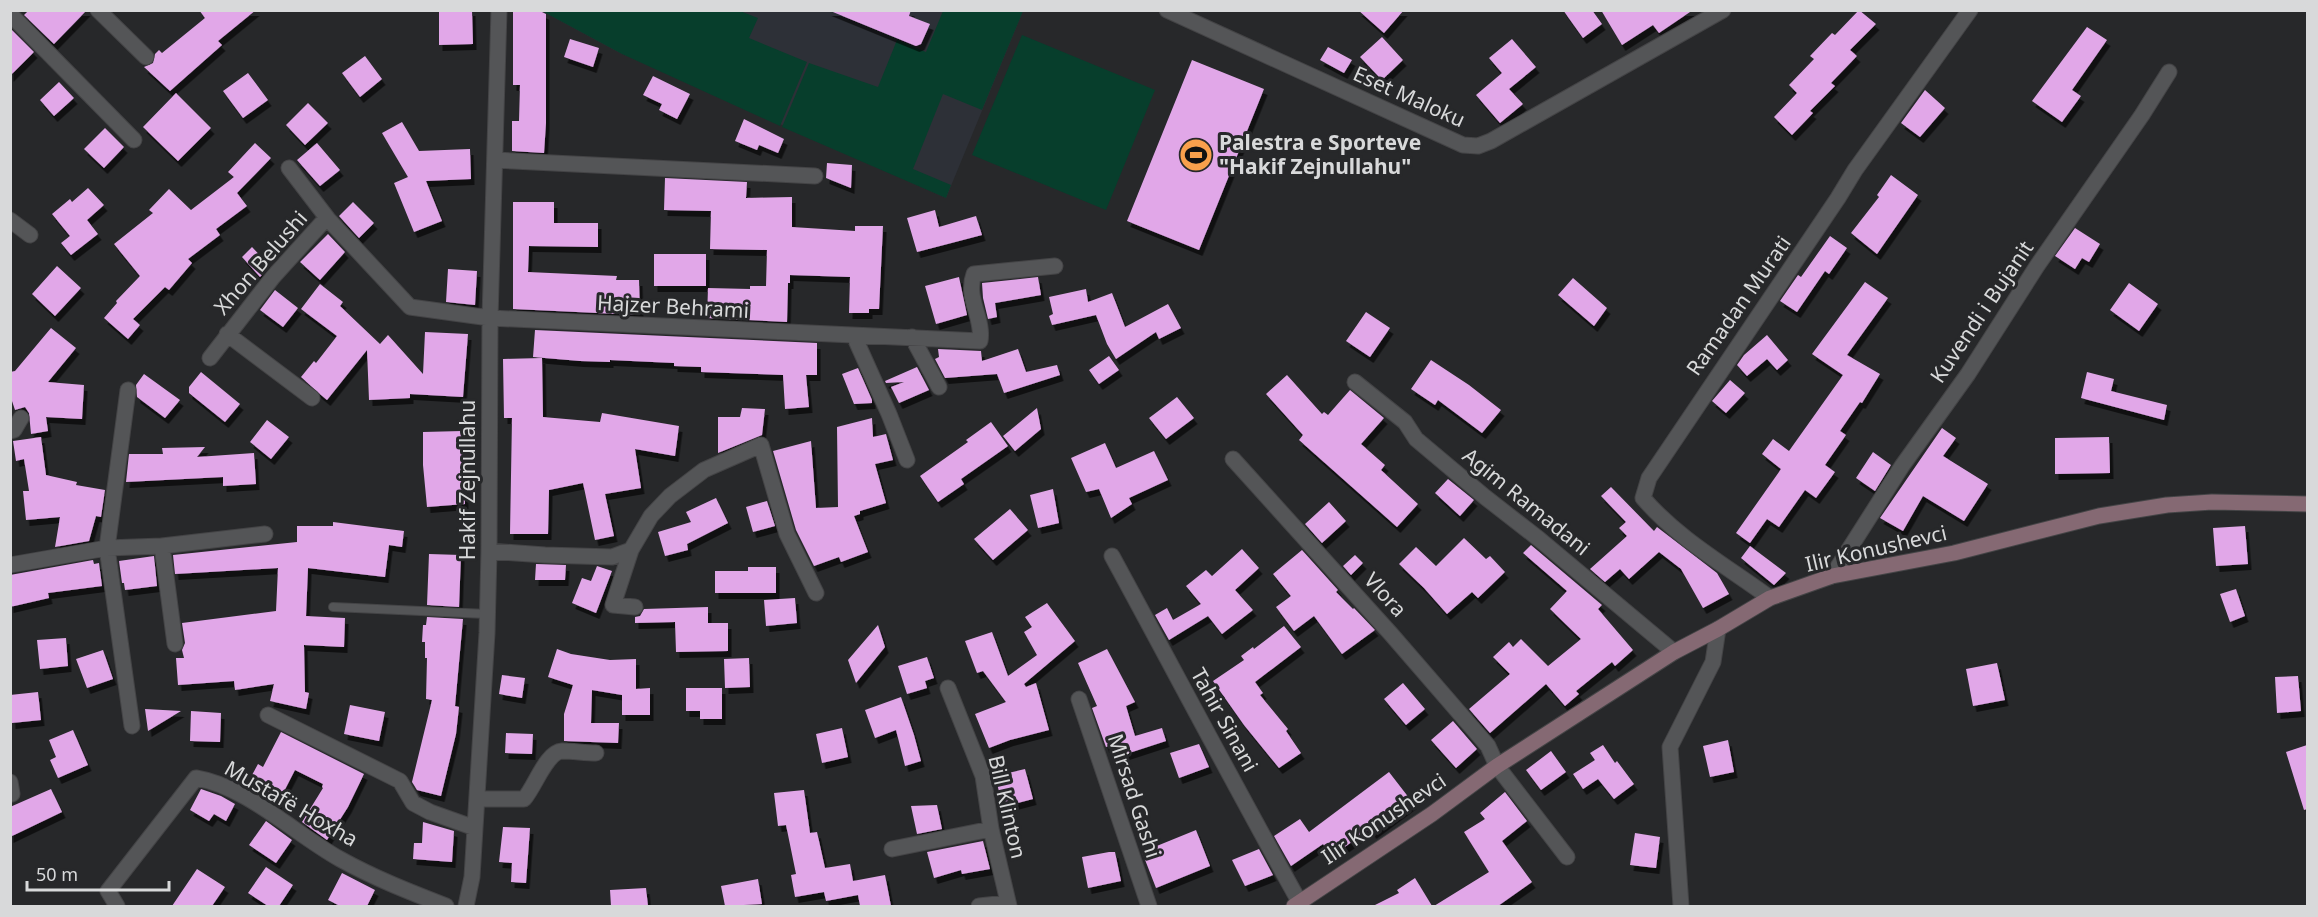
<svg xmlns="http://www.w3.org/2000/svg" width="2318" height="917" font-family="'Noto Sans',sans-serif">
	<style>
		.built { fill: #2d3037 }
		.green { fill: #073e2c }
		.building { fill: #e1a7e8; filter: url(#shadow) }
		.lines { fill: none; stroke-linecap: round; stroke-linejoin: round }
		.lane-casing { stroke: #444446; stroke-width: 10 }
		.street-casing { stroke: #444446; stroke-width: 17 }
		.secondary-casing { stroke: #444446; stroke-width: 17 }
		.lane { stroke: #545557; stroke-width: 8 }
		.street { stroke: #545557; stroke-width: 15 }
		.secondary { stroke: #856973; stroke-width: 15 }
		.labels { text-anchor: middle; stroke-width: 6; stroke-linejoin: round; paint-order: stroke }
		.street-label { font-size: 21px; fill: #d8d9da; stroke: #27282a }
		.poi-label { font-size: 21px; font-weight: bold; fill: #d8d9da; stroke: #27282a; text-anchor: start }
	</style>
	<defs>
		<filter id="shadow"><feDropShadow dx="3.5" dy="6" stdDeviation="0" flood-color="#0009"/></filter>
	</defs>
	<rect width="100%" height="100%" fill="#27282a"/>
	<path class="built" d="M542,11H1023L946,198L618,52Z"/>
	<path class="green" d="M542,11H740L758,18L749,38L807,62L780,126L622,54Z
		M943,11H1023L982,110L943,94L913,169L951,185L946,198L782,127L809,63L878,87L897,40L926,52Z
		M1022,35L1155,90L1106,210L972,155Z"/>
	<path class="building" d="M29,10H87L54,44L24,15Z
		M199,10H256L218,41L222,45L170,91L144,67L153,63L155,54L159,50L162,53L205,18Z
		M439,10H472L473,44L439,45Z
		M513,10H538L546,14V123L544,153L512,151V121H519L520,85H513Z
		M828,10H911L909,16L930,24L921,44L916,46Z
		M1358,10H1404L1384,33Z
		M1563,10H1592L1602,24L1583,38Z
		M1601,10H1693L1659,33L1653,25L1622,45Z
		M1859,10L1876,24L1850,50L1857,56L1831,83L1835,86L1810,111L1813,113L1792,135L1774,117L1797,93L1789,85L1814,59L1810,56L1832,33L1835,35Z
		M2087,27L2107,40L2072,90L2081,96L2062,122L2032,101Z
		M11,29L34,52L10,76V29Z
		M1382,37L1403,60L1382,80L1360,57Z
		M570,39L599,48L593,67L564,57Z
		M1512,39L1536,67L1509,89L1523,104L1500,123L1476,95L1502,73L1489,58Z
		M1328,47L1352,60L1344,73L1320,60Z
		M365,56L382,79L360,97L342,73Z
		M1192,60L1264,89L1199,250L1127,221Z
		M248,73L268,100L243,118L223,91Z
		M653,76L690,94L677,119L659,110L662,104L643,95Z
		M59,82L74,98L54,116L40,100Z
		M1925,90L1945,108L1920,137L1901,123Z
		M176,93L211,128L178,161L143,127Z
		M308,103L328,123L305,145L286,125Z
		M744,119L784,139L778,153L759,145L757,150L735,141Z
		M402,122L419,151L470,149L471,179L426,181L442,221L414,232L394,183L408,177L382,133Z
		M105,128L124,147L104,168L84,149Z
		M255,143L271,158L237,193L247,206L216,229L220,235L188,259L192,263L169,290L165,287L133,319L140,325L128,339L104,318L117,303L116,301L140,276L114,244L153,213L149,210L169,189L191,210L234,177L228,172Z
		M317,143L340,170L320,186L297,160Z
		M827,163L852,165L851,188L826,178Z
		M1891,175L1918,195L1877,254L1851,233L1879,197L1877,195Z
		M665,178L747,182L746,198L792,197V227L855,231V226H883L879,309H869V313H849L850,277L790,275V283H788L787,322L707,318L708,288L750,289V286H766L767,250L710,249L711,211L664,210Z
		M88,188L104,205L87,220L98,234L71,255L61,243L70,236L52,214L70,199L72,202Z
		M353,202L374,223L359,238L339,216Z
		M513,202H554V223H598V247L529,246L528,272L617,276L616,280H639L640,315L513,309Z
		M935,210L939,227L976,216L982,235L917,252L907,218Z
		M2075,228L2100,244L2089,262L2082,258L2075,269L2055,256Z
		M328,234L345,252L320,280L300,262Z
		M1830,236L1847,248L1829,274L1825,271L1797,312L1780,301L1798,275L1801,277Z
		M252,247L270,266L260,277L242,257Z
		M654,254H706V286H654Z
		M57,266L81,288L55,316L32,294Z
		M448,269L477,271L475,305L446,302Z
		M959,277L967,315L936,324L925,286Z
		M1038,277L1041,295L995,303L997,317L988,319L983,298L982,283Z
		M1573,278L1607,308L1594,326L1558,295Z
		M1865,282L1888,298L1847,355L1880,374L1862,403L1860,402L1840,431L1846,435L1825,465L1835,472L1816,498L1805,490L1779,527L1767,519L1750,543L1736,533L1781,469L1762,454L1773,439L1789,451L1843,375L1812,354Z
		M2129,283L2158,304L2139,331L2110,310Z
		M320,284L343,302L340,306L380,344L388,335L423,374L425,332L468,334L463,397L410,394V398L369,400L367,350L327,400L321,395L301,377L314,361L316,363L337,336L301,309Z
		M1086,289L1088,302L1112,293L1125,327L1168,304L1181,328L1159,339L1156,332L1116,359L1107,344L1096,315L1052,325L1049,316L1053,314L1049,297Z
		M275,290L298,308L283,327L260,310Z
		M1366,312L1390,328L1370,357L1346,341Z
		M51,328L76,348L48,382L84,385L82,419L46,417L48,431L31,434L29,413L25,407L15,410L10,395V372L15,371Z
		M535,330L817,343V375H806L809,407L785,409L783,375L701,372V367L674,366V363L610,360V362L580,361L533,357Z
		M1767,335L1788,360L1777,370L1767,359L1747,376L1737,365L1744,355Z
		M938,349L981,351L982,361L1018,349L1026,372L1057,365L1060,375L1004,393L997,374L945,378L935,359L939,357Z
		M1109,356L1119,370L1099,384L1089,370Z
		M542,358L543,417L600,422L602,413L679,426L675,456L635,449L641,488L605,494L614,536L595,540L583,483L549,490L548,534H510L512,418H504L503,359Z
		M1431,360L1469,385L1501,410L1482,433L1438,400L1435,405L1411,389Z
		M917,367L929,390L899,403L891,387L904,382L886,383L885,381Z
		M858,368L872,400V403L854,404L842,374Z
		M201,372L240,404L225,422L189,393V387Z
		M2087,372L2114,379L2111,391L2167,405L2164,420L2081,398Z
		M144,374L180,400L165,418L137,397L136,385Z
		M1287,375L1322,414L1324,412L1328,415L1350,390L1384,418L1361,444L1385,465L1381,470L1418,504L1397,527L1299,440L1303,435L1266,394Z
		M1730,380L1745,393L1726,413L1712,401Z
		M1177,397L1194,418L1166,439L1149,418Z
		M742,408L765,409L762,435L718,453V417H740Z
		M1037,408L1041,429L1015,451L1003,436Z
		M872,418L873,437L886,434L893,460L875,464L886,503L860,511V514L854,516L868,552L841,562L839,557L814,566L796,530L773,451L811,441L816,508L838,507L837,427Z
		M267,420L289,437L271,459L250,442Z
		M991,422L1008,446L961,479L964,484L938,502L920,476L968,442L966,440Z
		M1942,428L1956,438L1943,456L1988,484L1964,521L1923,496L1903,531L1880,518Z
		M462,431L465,504L427,507L423,465V432Z
		M41,437L46,475L77,482L76,485L105,490L101,517L96,516L89,541L55,547L60,517L26,520L23,491H29L24,459L16,461L13,441Z
		M2109,437L2110,473L2055,474V438Z
		M1105,443L1116,468L1154,451L1168,480L1129,498L1132,504L1111,518L1099,489L1086,492L1071,458Z
		M205,447L197,457L254,453L256,484L223,486V477L126,482L129,454H163L162,448Z
		M1873,452L1891,465L1875,491L1856,478Z
		M1448,479L1474,500L1460,516L1435,493Z
		M1611,487L1654,531L1657,527L1717,573L1729,594L1703,608L1681,569L1659,552L1629,579L1620,569L1605,582L1590,569L1627,536L1619,528L1626,522L1601,496Z
		M1053,489L1059,523L1038,528L1030,495Z
		M716,498L728,523L687,544L688,550L665,556L658,532L691,522L686,512Z
		M767,501L775,526L753,532L746,507Z
		M1329,502L1346,521L1322,543L1305,524Z
		M1010,509L1028,530L993,560L974,539Z
		M333,522L404,531L402,547L389,545L385,577L308,568L306,616L345,618L344,647L304,645L305,692L309,693L306,709L270,701L274,684L235,690L234,681L178,685L176,658H184L182,650L185,643L182,623L276,611L278,568L175,574L173,555L297,542V526H333Z
		M2245,526L2248,564L2216,566L2213,528Z
		M1464,538L1486,559L1490,556L1505,572L1478,598L1472,592L1447,614L1424,588L1399,564L1416,547L1436,566Z
		M1531,545L1602,605L1598,609L1633,650L1615,666L1612,662L1576,691L1579,694L1565,706L1546,684L1490,733L1469,709L1510,674L1493,657L1509,642L1513,647L1521,639L1548,666L1581,639L1550,609L1567,591L1523,553Z
		M1750,546L1786,573L1774,585L1741,558Z
		M1242,549L1259,568L1235,590L1253,610L1222,634L1208,616L1169,640L1155,615L1167,608L1173,620L1201,604L1186,586L1206,570L1212,576Z
		M1302,550L1338,590L1336,592L1353,609L1354,608L1375,630L1342,654L1314,616L1294,631L1276,607L1291,596L1273,574Z
		M429,554L461,555L459,607L427,605Z
		M1355,555L1363,563L1351,575L1343,566Z
		M154,556L157,586L125,590L124,583H122L119,561Z
		M93,560L94,564L99,563L102,586L48,593L49,598L10,607V575Z
		M536,564L566,565L565,580H535Z
		M597,566L612,571L596,613L572,603L582,578L591,581Z
		M748,567H776V593H715V571H748Z
		M2236,589L2245,616L2230,622L2220,594Z
		M795,598L797,623L766,626L764,600Z
		M1047,603L1075,641L1024,684L1026,687L1036,683L1049,730L1010,740L989,748L975,714L1006,702L983,671L977,673L965,641L992,632L1008,676L1037,655L1024,632L1032,627L1025,617Z
		M708,607V623H728V651L676,652L675,622L635,623V617L640,616L644,609Z
		M427,617L463,619L455,706L459,707L456,734L441,796L417,790L412,782L432,700L426,699L427,658H425V642H422L423,625H426Z
		M878,625L885,647L856,683L848,660Z
		M1284,626L1301,647L1255,682L1263,693L1260,695L1288,729L1286,731L1301,753L1279,768L1244,725L1213,681L1244,660L1241,656L1253,647L1254,649Z
		M66,638L68,666L40,669L37,640Z
		M557,649L571,654L610,660L636,659V689L650,688V715H622V695L592,690L591,723H619L618,743L564,741V714L573,685L548,677Z
		M1107,649L1135,702L1126,706L1135,736L1162,728L1166,741L1123,755L1119,743L1106,747L1092,708L1097,706L1078,663Z
		M103,650L113,679L87,688L76,659Z
		M927,657L934,678L925,681L927,688L907,694L898,666Z
		M749,658L750,687L725,688L724,659Z
		M1997,663L2005,700L1973,706L1966,669Z
		M502,675L525,678L522,698L499,694Z
		M2298,676L2301,711L2277,713L2275,677Z
		M1403,683L1425,709L1406,725L1384,699Z
		M686,688H722V719H700V711H686Z
		M38,692L41,720L12,723L10,695Z
		M901,697L914,735L921,761L905,766L896,730L875,738L865,710Z
		M350,705L385,712L379,741L344,734Z
		M145,709L181,711L148,731Z
		M191,711L221,713L220,742L190,741Z
		M1453,721L1477,749L1456,768L1431,740Z
		M842,728L848,757L822,763L816,734Z
		M73,730L88,765L58,778L50,760L56,757L49,740Z
		M281,732L364,774L348,807L327,840L302,822L323,788L322,787L323,784L295,770L277,805L246,786L258,764L263,767Z
		M506,733L533,734L532,754L505,753Z
		M1728,740L1734,772L1710,777L1703,746Z
		M1199,744L1209,767L1179,778L1170,753Z
		M1603,745L1615,763L1617,761L1634,784L1614,799L1598,779L1583,789L1573,774L1595,760L1590,753Z
		M2307,745V809L2304,810L2286,752Z
		M1551,751L1566,772L1541,790L1526,770Z
		M1025,769L1033,799L1003,807L995,776Z
		M1389,772L1413,803L1373,833L1370,829L1332,856L1323,844L1291,866L1274,836L1300,819L1309,832Z
		M51,789L62,812L10,837V807Z
		M201,789L221,796L235,804L226,821L214,814L209,821L190,810Z
		M804,790L810,833L817,832L825,868L850,864L853,881L885,875L891,906H860L858,895L826,901L824,892L795,897L791,875L796,874L786,825L778,826L774,793Z
		M1505,792L1527,821L1502,841L1532,882L1498,906H1434L1489,872L1464,832L1485,819L1480,813Z
		M937,805L942,829L917,834L911,806Z
		M266,821L292,840L276,863L249,845Z
		M423,822L454,831L452,862L413,859L414,843H422Z
		M503,827L530,828L526,883L511,882L512,863L499,862Z
		M1196,830L1210,866L1156,888L1142,852Z
		M1635,833L1660,837L1656,868L1630,865Z
		M983,841L990,869L962,874L961,870L934,878L927,852Z
		M1259,849L1273,875L1245,886L1232,860Z
		M1109,852H1115L1121,881L1088,888L1082,857Z
		M266,867L293,885L279,906H268L248,893Z
		M197,869L225,887L212,906H172Z
		M342,873L375,890L367,906H340L328,900Z
		M1415,878L1432,906H1373L1399,893L1397,890Z
		M758,879L762,904L725,906L721,886Z
		M646,888L648,906H611L610,890Z"/>
	<g class="lines">
		<g class="lane-casing">
			<path id="lane" d="M333,607L487,614"/>
		</g>
		<g class="street-casing">
			<path id="street" d="M98,10L146,57
				M1167,10L1463,145L1478,146L1491,141L1723,10
				M10,14L134,140
				M495,160L815,176
				M289,168L328,219L410,307L490,318L980,341C984,318 965,298 974,274L1055,266
				M10,220L30,235
				M227,334L312,398
				M854,336L889,414L907,460
				M912,337L939,387
				M210,358L273,277L321,224L328,219
				M1355,382L1405,422L1416,439L1485,497L1539,539L1674,652
				M128,390L107,548L132,726
				M10,431L14,430L21,418
				M1233,459L1391,634L1488,746L1497,766L1567,857
				M162,546L175,644
				M489,551L545,555L612,557L631,550
				M1112,556C1175,672 1236,788 1300,903
				M10,565L107,548L162,546L265,534
				M1832,576L1902,466L1968,374L2037,266L2142,115L2169,72
				M1770,598C1728,567 1678,539 1643,498L1649,478L1838,198L1855,170L1970,10
				M635,607L613,605L631,550L651,516L670,496L704,470L761,445L787,534L816,593
				M948,688L983,776L991,829L1009,906
				M1079,699L1149,906
				M268,715L400,781L413,803L430,812L475,828
				M10,782L12,794
				M477,799H524C535,787 546,752 562,751C573,751 585,753 596,753
				M892,849L991,829
				M117,906L108,891L196,778C246,786 295,834 340,859C374,878 410,892 446,906
				M466,906L472,877L487,633L489,551L490,318L499,10
				M979,906L1007,903
				M1681,906L1670,747L1713,662L1718,629"/>
		</g>
		<g class="secondary-casing">
			<path id="secondary" d="M1294,906L1432,814L1497,766L1674,652L1718,629L1770,598L1832,576L1954,553L2099,516L2167,505L2212,502L2308,504"/>
		</g>
		<use href="#lane" class="lane"/>
		<use href="#street" class="street"/>
		<use href="#secondary" class="secondary"/>
	</g>
	<defs>
		<g id="stadium-disc" transform="scale(1.725)"><circle r="9.5" fill="#f9a04c" stroke="#27282a"/><path d="M0-5a6.5 5 0 1 0 0 10a6.5 5 0 1 0 0-10ZM-3.5-1.8h7v3.6h-7Z" fill="#111"/></g>
	</defs>
	<g fill-rule="evenodd">
		<use href="#stadium-disc" x="1196" y="155"/>
	</g>
	<g class="labels">
		<g class="street-label">
			<text transform="translate(1409 97) rotate(24)" y="7">Eset Maloku</text>
			<text transform="translate(261 263) rotate(-49)" y="7">Xhon Belushi</text>
			<text transform="translate(1739 306) rotate(-55)" y="7">Ramadan Murati</text>
			<text transform="translate(673 307) rotate(3)" y="7">Hajzer Behrami</text>
			<text transform="translate(1982 312) rotate(-56)" y="7">Kuvendi i Bujanit</text>
			<text transform="translate(468 480) rotate(-90)" y="7">Hakif Zejnullahu</text>
			<text transform="translate(1526 502) rotate(39)" y="7">Agim Ramadani</text>
			<text transform="translate(1876 549) rotate(-13)" y="7">Ilir Konushevci</text>
			<text transform="translate(1385 595) rotate(48)" y="7">Vlora</text>
			<text transform="translate(1224 720) rotate(61)" y="7">Tahir Sinani</text>
			<text transform="translate(1134 796) rotate(72)" y="7">Mirsad Gashi</text>
			<text transform="translate(291 804) rotate(30)" y="7">Mustafë Hoxha</text>
			<text transform="translate(1007 807) rotate(77)" y="7">Bill Klinton</text>
			<text transform="translate(1384 819) rotate(-34)" y="7">Ilir Konushevci</text>
		</g>
		<g class="poi-label">
			<text x="1219" y="150">Palestra e Sporteve<tspan x="1219" dy="24">"Hakif Zejnullahu"</tspan></text>
		</g>
	</g>
	<rect width="2318" height="917" fill="none" stroke="#d8d9da" stroke-width="24"/>
	<path d="M27 881v9h142v-9" fill="none" stroke="#d8d9da" stroke-width="3"/>
	<text x="36" y="881" font-size="18" fill="#d8d9da" stroke="#27282a" stroke-width="4.5" paint-order="stroke">50 m</text>
</svg>
